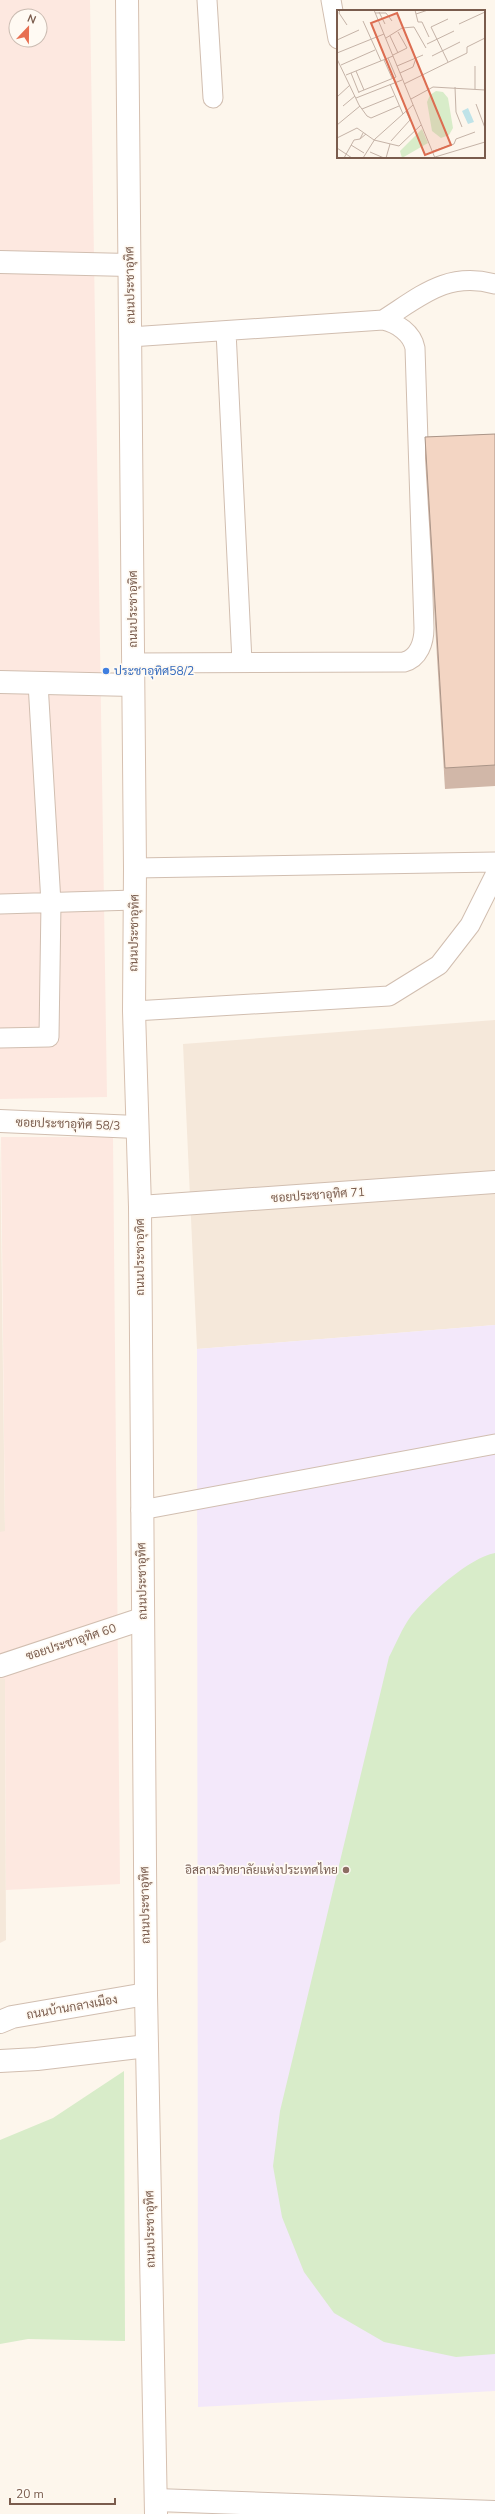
<svg xmlns="http://www.w3.org/2000/svg" width="495" height="2514" font-family="'Nunito Sans',Sarabun,sans-serif">
	<style>
		.residential { fill: #f5e8da }
		.commercial { fill: #fde8e0; fill-rule: evenodd }
		.education { fill: #f3e8fa }
		.green { fill: #d8ecc9 }
		.lines { fill: none; stroke-linecap: round; stroke-linejoin: round }
		.service-casing { stroke: #d1beb0; stroke-width: 21 }
		.minor-casing { stroke: #d1beb0; stroke-width: 24 }
		.secondary-casing { stroke: #d6c0b0; stroke-width: 24 }
		.service { stroke: #fff; stroke-width: 19 }
		.minor { stroke: #fff; stroke-width: 22 }
		.secondary { stroke: #fff; stroke-width: 22 }
		.wall { fill: #d1b7a8 }
		.building { fill: #f3d5c3; stroke: #aa9588 }
		.shop-dot { fill: #3f7fe0; stroke: #fffaf3; stroke-width: 1.5 }
		.education-dot { fill: #8d6e63; stroke: #fffaf3; stroke-width: 1.5 }
		.labels { text-anchor: middle; stroke-width: 3.5; stroke-linejoin: round; paint-order: stroke }
		.street-label { font-size: 12px; fill: #7a5c4d; stroke: #fffaf3 }
		.shop-label { font-size: 12px; fill: #366cbe; stroke: #fffaf3; text-anchor: start }
		.education-label { font-size: 12px; fill: #785e54; stroke: #fffaf3; text-anchor: end }
		.inset-road { fill: none; stroke: #c5b3a7; stroke-width: 1 }
		.view { fill: #dc6d51; fill-opacity: 0.15; stroke: #dc6d51; stroke-width: 2 }
		.inset-edge { fill: none; stroke: #7a5c4d; stroke-width: 2 }
	</style>
	<rect width="100%" height="100%" fill="#fdf6ec"/>
	<path class="residential" d="M495,1020V1325L197,1349L183,1044Z
		M0,1137L5,1532H0Z
		M0,1678H5L6,1940L0,1943Z"/>
	<path class="commercial" d="M0,0H90L107,1097L0,1099ZM16,16H40V40H16Z
		M1,1137H113L120,1884L6,1890L5,1679L0,1678V1532L5,1531Z"/>
	<path class="education" d="M495,1325V2391L198,2407L197,1349Z"/>
	<path class="green" d="M495,1553V2354L456,2357L384,2342L334,2313L304,2272L282,2217L273,2166L280,2111L389,1657C396,1644 402,1628 411,1616C428,1595 469,1558 495,1553Z
		M124,2071L125,2341L28,2339L0,2344V2140L53,2118Z"/>
	<g class="lines">
		<g class="service-casing">
			<path id="service" d="M207,0L213,98
				M331,0L338,39
				M383,320C421,296 447,271 495,284
				M226,331L242,662
				M130,337L383,320C397,323 412,333 415,348L424,628C424,642 419,658 404,662L133,663
				M135,868L495,862
				M0,904L135,900
				M134,1011L389,996L439,965L470,925L495,875
				M0,1038L49,1037L51,903L38,683
				M141,1510L495,1444"/>
		</g>
		<g class="minor-casing">
			<path id="minor" d="M0,262L129,265
				M0,682L133,685
				M0,1121L136,1127
				M140,1207L495,1182
				M0,1666L142,1619
				M0,2022L12,2017L146,1994
				M0,2061L37,2059L147,2046
				M156,2500L495,2512"/>
		</g>
		<g class="secondary-casing">
			<path id="secondary" d="M127,0L135,868L134,1011L140,1207L146,1994L156,2514"/>
		</g>
		<use href="#service" class="service"/>
		<use href="#minor" class="minor"/>
		<use href="#secondary" class="secondary"/>
	</g>
	<path class="wall" d="M495,434V786L445,789L425,458V437Z"/>
	<path class="building" d="M495,434V765L445,768L425,437Z"/>
	<circle class="shop-dot" cx="106" cy="671" r="4"/>
	<circle class="education-dot" cx="346" cy="1870" r="4"/>
	<g class="labels">
		<g class="street-label">
			<text transform="translate(130 285) rotate(-91)" y="4">ถนนประชาอุทิศ</text>
			<text transform="translate(133 609) rotate(-90)" y="4">ถนนประชาอุทิศ</text>
			<text transform="translate(134 933) rotate(-89)" y="4">ถนนประชาอุทิศ</text>
			<text transform="translate(68 1124) rotate(2)" y="4">ซอยประชาอุทิศ 58/3</text>
			<text transform="translate(318 1195) rotate(-4)" y="4">ซอยประชาอุทิศ 71</text>
			<text transform="translate(140 1257) rotate(-90)" y="4">ถนนประชาอุทิศ</text>
			<text transform="translate(142 1581) rotate(-91)" y="4">ถนนประชาอุทิศ</text>
			<text transform="translate(71 1642) rotate(-18)" y="4">ซอยประชาอุทิศ 60</text>
			<text transform="translate(145 1905) rotate(-91)" y="4">ถนนประชาอุทิศ</text>
			<text transform="translate(72 2007) rotate(-10)" y="4">ถนนบ้านกลางเมือง</text>
			<text transform="translate(150 2229) rotate(-91)" y="4">ถนนประชาอุทิศ</text>
		</g>
		<g class="shop-label">
			<text x="114" y="675">ประชาอุทิศ58/2</text>
		</g>
		<g class="education-label">
			<text x="338" y="1874">อิสลามวิทยาลัยแห่งประเทศไทย</text>
		</g>
	</g>
	<g transform="translate(337 10)">
		<rect width="148" height="148" fill="#fdf6ec"/>
		<path d="M99,81L106,82L111,88L116,118L112,125L104,128L95,121L90,92L93,85ZM85,119L91,133L65,148L63,141Z" fill="#d8ecc9"/>
		<path d="M131,98L137,112L131,114L125,101Z" fill="#bfe3e8"/>
		<path class="inset-road" d="M3,0L2,3L10,15M37,0L98,148M78,0L81,12H85L92,27M42,2L48,14M38,3H49L55,11M79,4L91,0M111,9L94,17L111,52M26,11L44,51M122,14L148,2M53,26L61,43M49,28L65,18L77,17L89,38M0,30L22,20M90,34L117,21M0,43L47,24M56,45L70,38L61,22M95,46L123,32M0,49L22,95L30,106L34,108L62,96M47,50L55,68M4,55L38,40M60,56L86,45M138,56V79M19,61L27,80M14,63L22,83M63,63L76,57L79,48M9,65L56,46M53,74L66,104M67,74L130,43V37L148,28M118,77L119,102L125,117M22,82L59,67L51,48M0,87L13,75M19,88L65,70M74,89L96,77L148,80M139,94L148,118M6,96L18,86M25,99L57,86M0,115L23,96M26,123L23,129L29,124M0,128L20,118L37,130L62,136L84,115M54,131L73,110L69,101M14,135L27,143M0,138L15,148M96,141L117,134L119,129L138,122M33,142L47,148M98,147L148,132M7,148L17,130L23,129M26,148L38,129L76,95M49,148L53,134"/>
		<path class="view" d="M60,3L114,135L88,145L34,13Z"/>
		<rect width="148" height="148" class="inset-edge"/>
	</g>
	<g transform="translate(28 28) rotate(22)"><circle r="19" fill="#fffaf3" stroke="#cabbb1"/>
	<path d="M0-3L7 15L0 10L-7 15Z" fill="#e76f51"/>
	<text y="-6" font-size="11" font-weight="bold" text-anchor="middle" fill="#7a5c4d">N</text>
	</g>
	<path d="M10 2498v6h105v-6" fill="none" stroke="#7a5c4d" stroke-width="2"/>
	<text x="16" y="2498" font-size="12" fill="#7a5c4d" stroke="#fffaf3" stroke-width="3" paint-order="stroke">20 m</text>
</svg>
